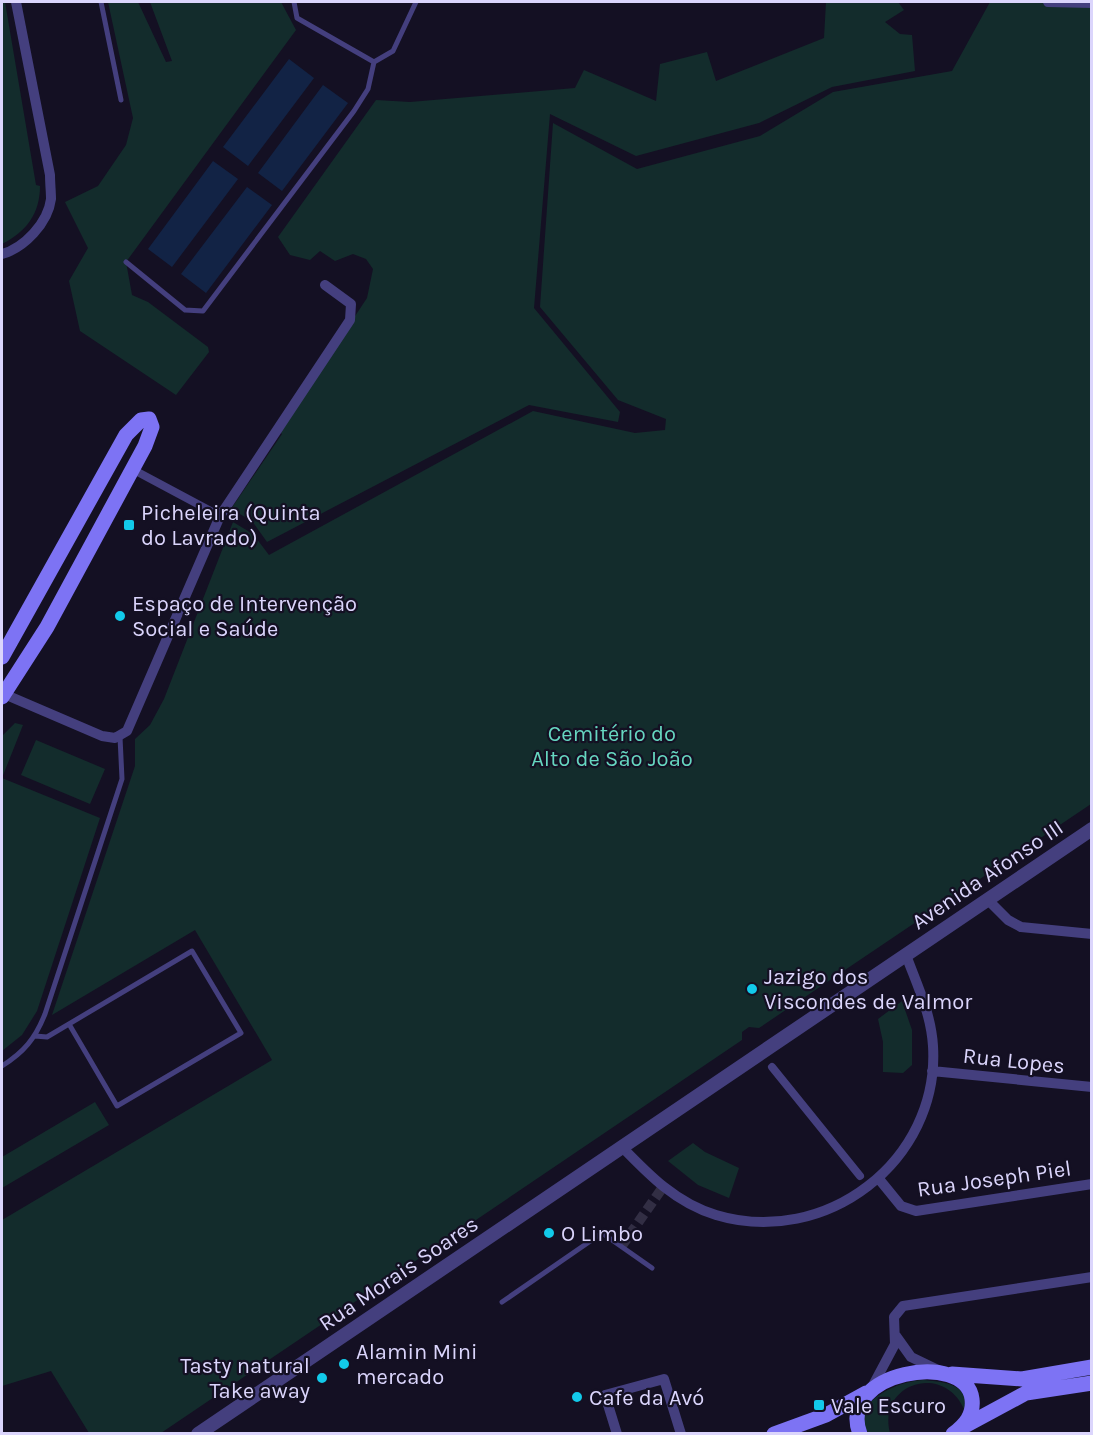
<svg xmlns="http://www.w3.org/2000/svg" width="1093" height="1435" font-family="Karla,sans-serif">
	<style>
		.green { fill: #132c2c }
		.water { fill: #122345 }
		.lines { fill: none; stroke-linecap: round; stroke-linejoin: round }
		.minor-tunnel { stroke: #322e44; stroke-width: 10; stroke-dasharray: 10 5; stroke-linecap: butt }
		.service { stroke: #443f7e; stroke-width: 5 }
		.pedestrian { stroke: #443f7e; stroke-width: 8 }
		.minor { stroke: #443f7e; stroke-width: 10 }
		.tertiary { stroke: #443f7e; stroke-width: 14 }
		.secondary { stroke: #7d73f4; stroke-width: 15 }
		.poi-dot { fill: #12caea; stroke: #141023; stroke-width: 2 }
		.labels { text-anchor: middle; stroke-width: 4.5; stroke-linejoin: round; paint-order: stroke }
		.poi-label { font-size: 22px; fill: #dbd5fc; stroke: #141023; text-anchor: start }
		.park-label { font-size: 22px; fill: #66d6c0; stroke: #141023 }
		.street-label { font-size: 22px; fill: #dbd5fc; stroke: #141023 }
	</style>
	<rect width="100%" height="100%" fill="#141023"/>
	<path class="green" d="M2,2H5L36,185L40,186C40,214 26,232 2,244Z
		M108,2H138L166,62L172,61L150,2H281L296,30L126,262L132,295L148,302L208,347L209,352L176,395L80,331L69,281L88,248L65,202L98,186L126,145L133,118Z
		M826,2H898L904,10L885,22L900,34L912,35L915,71L832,87L759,123L636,156L550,114L534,308L620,412L618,422L529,405L267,542L252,521L231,509L282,434L279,431L367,298L373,269L366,259L353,254L335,261L320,251L310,260L290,255L278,237L376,100L410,102L575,88L584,70L656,101L660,64L707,52L716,81L824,38Z
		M990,2H1040L1091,8V804L759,1028L749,1027L742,1032V1040L161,1433H89L51,1371L2,1386V1220L272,1060L195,930L52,1015L135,766V739L150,725L164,699L233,522L253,534L269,555L533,411L635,433L665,430L666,419L618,400L540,307L553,123L637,169L760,136L833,92L952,71Z
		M15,723L23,725L2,778L100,818L37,1011L22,1035L2,1051V736Z
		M36,740L105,769L90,804L21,775Z
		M902,1001L912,1030V1065L903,1073L883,1072V1042L878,1019Z
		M95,1102L109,1125L2,1188V1157Z
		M693,1143L705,1152L739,1168L729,1198L698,1185L668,1161Z
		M923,1380C942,1382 970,1383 964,1409C943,1362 877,1384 890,1433L868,1432L865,1428L863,1410C879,1391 900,1382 923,1380Z"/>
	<path class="water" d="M289,59L314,78L248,166L223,147Z
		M323,85L348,103L282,191L258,173Z
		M213,161L238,179L172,267L148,249Z
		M247,187L272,205L206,293L181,274Z"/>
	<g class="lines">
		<path class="minor-tunnel" d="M621,1247L663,1187"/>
		<path class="service" d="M101,2L121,100
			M374,62L393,51L416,2
			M126,262L185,310L203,311L354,111L368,89L374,62L297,18L294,2
			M35,1036L47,1037L192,951L241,1033L117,1106L69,1024
			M2,1066C24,1052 35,1039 45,1014L122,779L120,737
			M502,1302L602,1233L652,1268"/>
		<path class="pedestrian" d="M132,469L220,516
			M772,1067L860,1176"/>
		<path class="minor" d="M1048,2L1092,3
			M2,254C24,248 48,223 51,199C51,192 50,183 50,175L16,2
			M4,694L102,736L115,738L127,731L220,516L350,320L351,304L325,285
			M987,899L1008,920L1021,927L1092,934
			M932,1071L1092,1087
			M621,1146C649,1175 676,1203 716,1215C825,1248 940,1161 933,1046C931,1013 917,985 906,955
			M879,1179L901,1206L916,1211L1092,1184
			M896,1336L911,1357L938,1370
			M871,1389L895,1344L894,1317L903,1306L1092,1277
			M617,1434L605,1395L664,1379L681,1434"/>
		<path class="tertiary" d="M198,1434L1092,829"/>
		<path class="secondary" d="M2,657L126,435L141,420L149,419L152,427L145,446L47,627L2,697
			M952,1374L1022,1379L1092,1367
			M963,1427L1026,1393L1092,1383
			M774,1434L826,1415L866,1393
			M860,1434C836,1371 966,1350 972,1399C974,1415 965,1425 953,1434"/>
	</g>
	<g class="poi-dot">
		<rect x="123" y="519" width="12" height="12" rx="3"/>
		<circle cx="120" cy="616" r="6"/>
		<circle cx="752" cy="989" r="6"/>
		<circle cx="549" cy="1233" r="6"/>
		<circle cx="344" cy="1364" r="6"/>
		<circle cx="322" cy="1378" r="6"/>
		<circle cx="577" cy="1397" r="6"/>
		<rect x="813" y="1399" width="12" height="12" rx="3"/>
	</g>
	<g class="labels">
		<g class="poi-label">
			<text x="141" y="520">Picheleira (Quinta<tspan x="141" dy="25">do Lavrado)</tspan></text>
			<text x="132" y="611">Espaço de Intervenção<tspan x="132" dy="25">Social e Saúde</tspan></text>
			<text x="764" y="984">Jazigo dos<tspan x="764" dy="25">Viscondes de Valmor</tspan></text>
			<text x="561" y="1241">O Limbo</text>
			<text x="356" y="1359">Alamin Mini<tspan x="356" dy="25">mercado</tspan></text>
			<text x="310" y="1373" text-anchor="end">Tasty natural<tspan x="310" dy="25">Take away</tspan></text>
			<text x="589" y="1405">Cafe da Avó</text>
			<text x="831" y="1413">Vale Escuro</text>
		</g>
		<g class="park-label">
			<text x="612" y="741">Cemitério do<tspan x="612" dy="25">Alto de São João</tspan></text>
		</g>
		<g class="street-label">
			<text transform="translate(987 874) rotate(-34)" y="8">Avenida Afonso III</text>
			<text transform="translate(1014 1060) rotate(6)" y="8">Rua Lopes</text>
			<text transform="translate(994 1178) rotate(-8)" y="8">Rua Joseph Piel</text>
			<text transform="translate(398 1273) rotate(-34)" y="8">Rua Morais Soares</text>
		</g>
	</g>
	<rect width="1093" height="1435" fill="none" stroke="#dbd5fc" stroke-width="6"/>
</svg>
